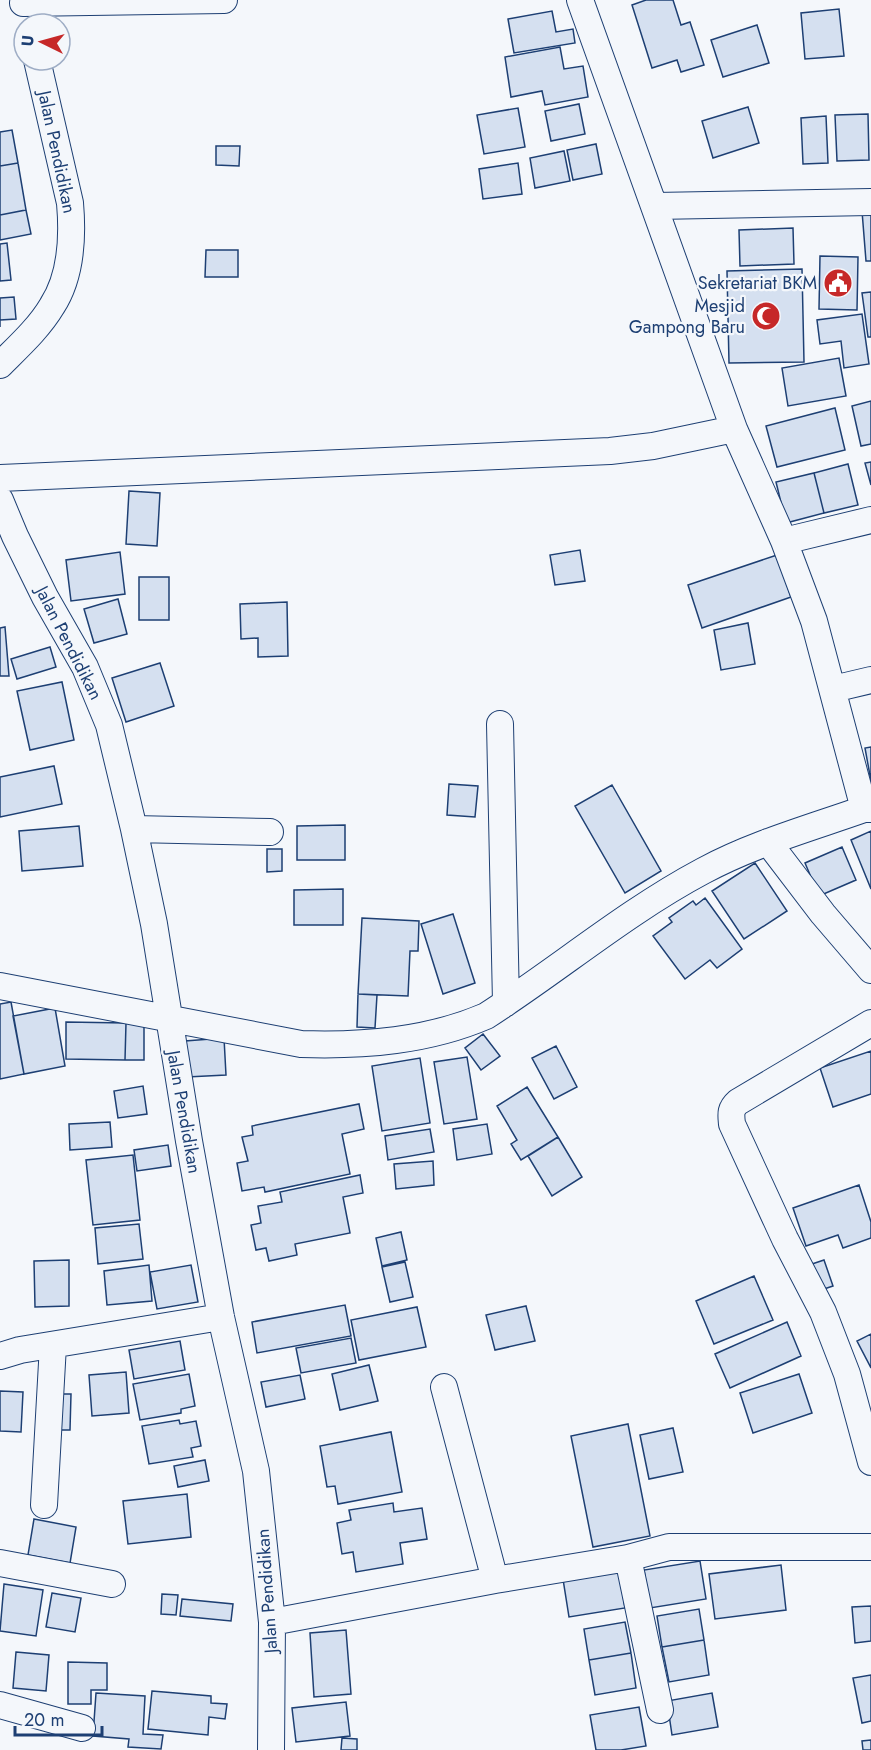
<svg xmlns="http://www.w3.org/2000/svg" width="871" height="1750" font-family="Jost,sans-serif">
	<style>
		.building { fill: #d5e0f0; stroke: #1d3f73; stroke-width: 1.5 }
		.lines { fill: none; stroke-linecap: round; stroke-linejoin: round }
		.street-casing { stroke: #1d3f73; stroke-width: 28 }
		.street { stroke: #f4f7fb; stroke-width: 26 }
		.labels { text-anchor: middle; stroke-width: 4.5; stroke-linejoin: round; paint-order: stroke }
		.street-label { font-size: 18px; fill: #1d3f73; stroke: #f4f7fb }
		.poi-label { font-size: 18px; fill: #1d3f73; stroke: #f4f7fb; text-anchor: end }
	</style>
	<rect width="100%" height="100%" fill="#f4f7fb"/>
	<path class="building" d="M646,0H673L681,25L690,22L704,65L681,72L677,60L652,68L632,5Z
		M839,9L844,56L805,59L801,13Z
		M552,11L556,32L573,29L575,43L514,53L508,19Z
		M757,25L769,63L723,77L711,40Z
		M560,47L564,69L583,66L588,97L545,105L542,91L511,97L505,57Z
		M579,104L585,134L551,141L545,111Z
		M748,107L759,143L713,158L702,121Z
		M518,108L525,147L484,154L477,115Z
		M868,114L869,160L837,161L835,115Z
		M826,116L828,163L803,164L801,118Z
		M12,130L18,163L0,166V132Z
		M596,144L602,174L573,180L567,150Z
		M216,146H240L239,166L216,165Z
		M564,151L570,181L535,188L530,158Z
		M18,163L26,210L0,215V166Z
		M518,163L522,194L483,199L479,169Z
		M26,210L31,234L0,240V215Z
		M862,211H871V261H866Z
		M793,228L794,264L740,266L739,230Z
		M7,243L11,280L0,281V244Z
		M206,250H238V277H205Z
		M820,256L858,257L857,310L819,309Z
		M802,269L804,362L729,363L727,271Z
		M871,292V337H868L862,293Z
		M14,297L16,319L0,320V327V298Z
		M862,314L869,364L844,368L841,341L820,344L817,320Z
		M839,358L846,396L788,406L782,368Z
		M871,401V444L861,446L852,406Z
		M835,408L845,450L777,467L766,426Z
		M871,462V485L865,463Z
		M848,464L858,505L824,513L814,473Z
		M814,473L824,513L786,523L776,482Z
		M129,491L160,493L157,546L126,544Z
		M580,550L585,581L555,585L550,555Z
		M120,552L125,594L71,601L66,560Z
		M777,555L791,597L702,628L688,585Z
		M139,577H169V620H139Z
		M118,599L127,634L94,643L84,609Z
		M287,602L288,656L258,657V638L241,639L240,604Z
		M748,623L755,664L721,670L714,630Z
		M5,627L9,676H0V628Z
		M50,647L56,667L17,679L11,659Z
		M160,663L174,706L126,722L112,678Z
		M62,682L74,740L30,750L17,691Z
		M871,747V781L865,748Z
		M54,766L62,804L0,817V777Z
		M449,784L478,786L475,817L447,815Z
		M612,785L661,871L625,893L575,806Z
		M345,825V860H297V826Z
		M79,826L83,866L22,871L19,831Z
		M871,831V889L851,840Z
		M842,847L856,880L819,896L805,863Z
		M267,849H282V871L267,872Z
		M755,863L787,911L744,939L712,891Z
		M343,889V925H294V890Z
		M705,898L742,949L717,968L710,960L685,979L653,936L672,922L669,918L693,901L696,905Z
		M453,914L475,983L443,994L421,924Z
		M362,918L419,921L418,951H410L408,996L358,994Z
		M358,994L377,995L375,1028L357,1027Z
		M11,1002L24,1074L0,1079V1004Z
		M55,1008L65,1066L24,1074L13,1016Z
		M66,1022L126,1023L125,1060L66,1059Z
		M126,1023L144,1024V1060H125Z
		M483,1034L500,1056L481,1070L465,1048Z
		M224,1038L226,1075L187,1077L185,1041Z
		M556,1046L577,1087L554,1099L532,1058Z
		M871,1051V1094L833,1107L820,1068Z
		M467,1057L477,1119L444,1124L434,1062Z
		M420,1058L430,1123L382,1131L372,1066Z
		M143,1086L147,1114L118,1118L114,1091Z
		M527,1087L558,1137L521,1160L511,1144L517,1140L497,1106Z
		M359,1104L364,1129L342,1134L350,1174L265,1192L264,1187L242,1191L237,1163L248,1161L242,1137L253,1135L252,1126Z
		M110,1122L112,1147L70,1150L69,1124Z
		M487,1124L492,1154L457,1160L453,1129Z
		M430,1129L434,1152L388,1160L385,1136Z
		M558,1137L582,1177L552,1196L528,1156Z
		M168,1145L171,1166L137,1171L134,1150Z
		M133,1155L140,1220L93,1225L86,1160Z
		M433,1161L434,1185L396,1189L394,1164Z
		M360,1175L363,1193L343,1197L350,1233L295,1244L297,1255L269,1261L266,1248L256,1250L251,1225L261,1223L258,1206L282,1202L280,1192Z
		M859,1185L871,1222V1238L843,1248L838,1235L806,1246L793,1208Z
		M139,1224L143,1259L98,1264L95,1228Z
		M401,1232L407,1260L382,1266L376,1238Z
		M69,1260V1306L35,1307L34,1261Z
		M824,1260L833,1286L818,1291L809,1265Z
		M405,1262L413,1297L390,1302L382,1267Z
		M149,1265L152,1301L107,1305L104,1271Z
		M191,1265L198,1302L157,1309L150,1272Z
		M754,1276L773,1320L714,1344L696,1301Z
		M345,1305L351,1336L257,1353L252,1322Z
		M526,1306L535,1341L495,1350L486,1315Z
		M417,1307L426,1347L359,1360L351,1320Z
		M787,1322L801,1356L730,1388L715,1354Z
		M871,1334V1368L857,1341Z
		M351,1338L356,1363L301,1373L296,1348Z
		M180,1341L185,1370L134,1379L129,1350Z
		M369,1365L378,1401L340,1410L332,1374Z
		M126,1372L129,1413L92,1416L89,1375Z
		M189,1374L195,1406L181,1409V1413L140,1420L133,1384Z
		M799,1374L812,1413L753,1433L740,1393Z
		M300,1375L305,1399L266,1407L261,1382Z
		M0,1391L23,1392L21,1432L0,1431Z
		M46,1394H71L70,1430H45Z
		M179,1420L180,1424L196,1421L201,1446L191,1448L193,1457L149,1464L142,1426Z
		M628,1424L650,1536L593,1547L571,1436Z
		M673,1428L683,1472L649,1479L640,1435Z
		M391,1432L402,1492L338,1504L335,1486L327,1487L320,1446Z
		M205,1460L209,1481L178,1487L174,1466Z
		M187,1494L191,1537L128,1544L123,1501Z
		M393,1503L394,1512L422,1508L427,1539L400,1543L403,1564L356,1572L353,1552L342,1554L337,1523L351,1520L349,1510Z
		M34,1519L76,1527L70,1563L28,1555Z
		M700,1561L706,1599L650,1608L644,1570Z
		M781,1565L786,1610L715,1619L709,1574Z
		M619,1570L625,1608L569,1617L563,1579Z
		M4,1584L43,1590L36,1636L0,1631Z
		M52,1593L81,1598L75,1632L46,1627Z
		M162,1594L178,1595L176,1615L161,1614Z
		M182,1599L233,1604L231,1621L180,1616Z
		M871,1606V1641L855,1643L852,1607Z
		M699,1609L704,1640L662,1647L657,1616Z
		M625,1622L631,1653L589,1660L584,1629Z
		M346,1630L351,1694L314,1697L310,1633Z
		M704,1640L709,1675L669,1682L662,1647Z
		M16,1652L49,1655L46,1691L13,1688Z
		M631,1653L636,1688L595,1695L589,1660Z
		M68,1662L107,1663V1690H91V1704H68Z
		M871,1675V1721L862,1723L853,1678Z
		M152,1691L211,1696V1703L227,1704L225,1719L209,1717L208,1735L148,1729Z
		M96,1693L145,1696L143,1734L163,1735L161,1749L128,1747L129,1739L93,1736Z
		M712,1693L718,1727L672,1735L667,1701Z
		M346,1702L350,1736L296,1742L292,1708Z
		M639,1707L646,1746L621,1750H596L590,1715Z
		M342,1738L357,1739V1750H341Z
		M871,1740V1750H863L862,1741Z"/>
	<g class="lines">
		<g class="street-casing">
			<path id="street" d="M580,0L734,429L784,541L814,621L864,809
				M23,3L224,0
				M655,206L871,202
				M0,365C18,347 39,328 52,306C71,277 73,237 70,203L37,60
				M0,478L610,451L653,446L734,429
				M0,500L15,536L45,597L85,667L109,725L134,829L154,924L189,1141L221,1317L256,1471L272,1622L271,1750
				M784,541L871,520
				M833,689L871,680
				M500,724L506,1003
				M134,829L270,832
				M768,842L823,914L871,970
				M0,986L301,1044C364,1046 428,1041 486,1016C559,969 626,912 703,871C753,844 810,828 864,809H871
				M871,1023L738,1102C730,1109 731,1114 732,1124L785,1239L823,1312L847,1374L871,1462
				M0,1356L20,1350L221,1317
				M444,1387L495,1580
				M44,1505L53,1345
				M628,1558L660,1710
				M0,1563L112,1584
				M272,1622L495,1580L628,1558L669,1547H871
				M0,1705L82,1728"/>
		</g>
		<use href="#street" class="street"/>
	</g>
	<defs>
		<g id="civic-disc" transform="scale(1.5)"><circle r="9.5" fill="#c62828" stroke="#f4f7fb"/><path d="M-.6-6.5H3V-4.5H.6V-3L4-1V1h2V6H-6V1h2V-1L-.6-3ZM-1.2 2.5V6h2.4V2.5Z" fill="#fff"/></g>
		<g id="mosque-disc" transform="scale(1.5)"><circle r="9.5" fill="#c62828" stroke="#f4f7fb"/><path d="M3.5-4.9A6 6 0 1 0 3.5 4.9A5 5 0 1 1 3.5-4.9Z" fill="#fff"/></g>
	</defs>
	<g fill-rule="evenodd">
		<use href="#civic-disc" x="838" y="283"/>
		<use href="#mosque-disc" x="766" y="316"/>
	</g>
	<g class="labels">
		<g class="street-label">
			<text transform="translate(57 152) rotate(78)" y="6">Jalan Pendidikan</text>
			<text transform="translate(69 643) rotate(63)" y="6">Jalan Pendidikan</text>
			<text transform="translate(184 1112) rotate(80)" y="6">Jalan Pendidikan</text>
			<text transform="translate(267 1591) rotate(-94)" y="6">Jalan Pendidikan</text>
		</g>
		<g class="poi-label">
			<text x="817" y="289">Sekretariat BKM</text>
			<text x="745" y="312">Mesjid<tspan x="745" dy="21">Gampong Baru</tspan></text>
		</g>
	</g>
	<g transform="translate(42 42) rotate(275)"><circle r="28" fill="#f4f7fb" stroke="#9eadc5" stroke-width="1.5"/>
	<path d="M0-4.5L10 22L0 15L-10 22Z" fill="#c62828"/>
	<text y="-9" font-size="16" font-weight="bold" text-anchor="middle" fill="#1d3f73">U</text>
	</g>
	<path d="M15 1726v9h87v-9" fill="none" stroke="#1d3f73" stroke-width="3"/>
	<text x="24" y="1726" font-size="18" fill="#1d3f73" stroke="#f4f7fb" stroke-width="4.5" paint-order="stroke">20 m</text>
</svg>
